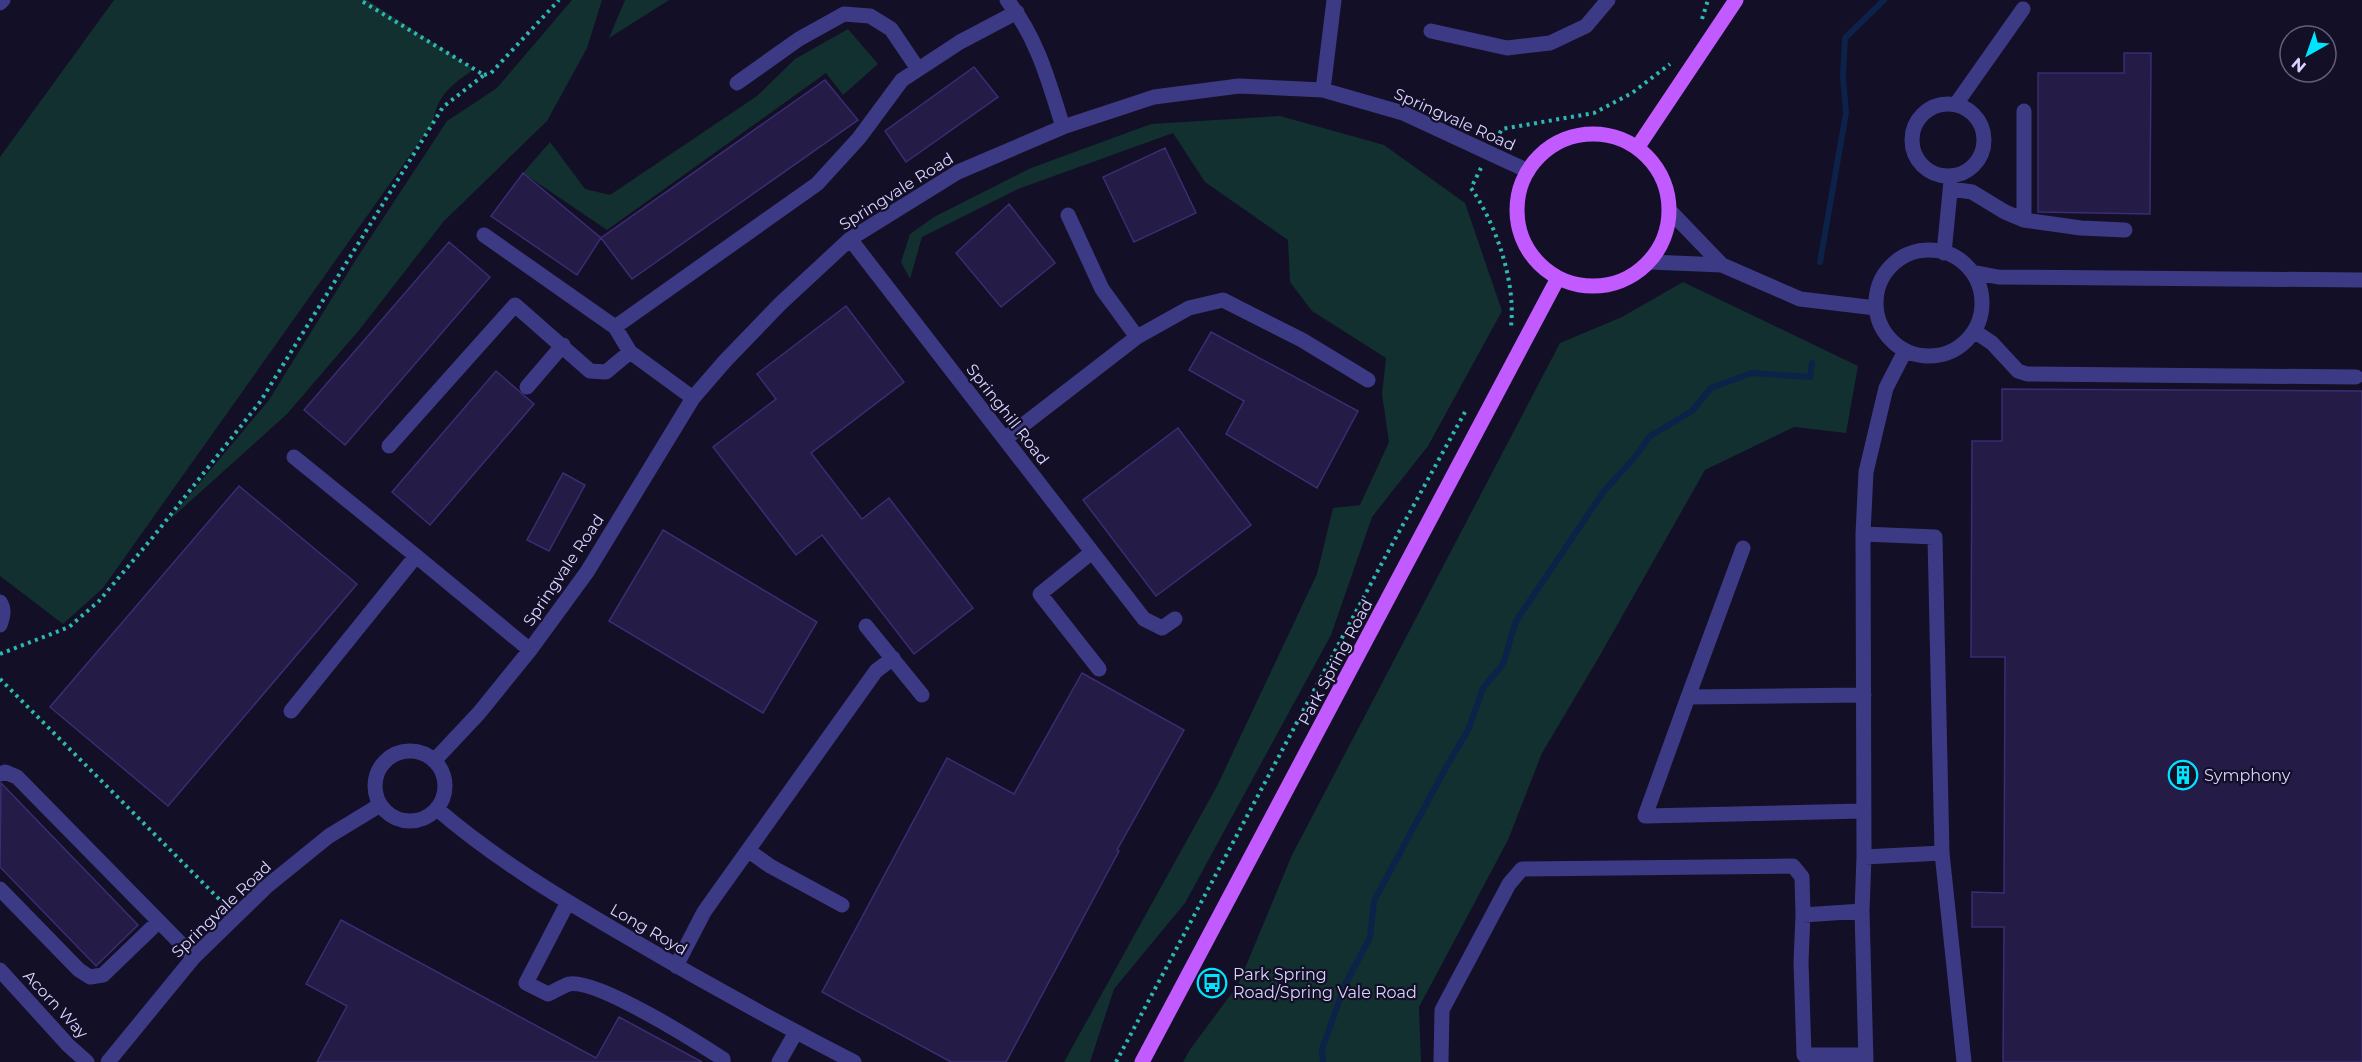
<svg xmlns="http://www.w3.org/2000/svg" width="2362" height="1062" font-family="Montserrat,sans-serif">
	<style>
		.green { fill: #12302f }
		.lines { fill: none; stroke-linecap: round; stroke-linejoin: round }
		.stream { stroke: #0c2248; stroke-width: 6 }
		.building { fill: #241b47; stroke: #3b2d73; stroke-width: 1.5 }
		.path { stroke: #2fb8b0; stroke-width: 4; stroke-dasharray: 3 4.5; stroke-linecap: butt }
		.minor { stroke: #3d3a85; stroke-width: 15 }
		.major { stroke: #c25bff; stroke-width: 15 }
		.labels { text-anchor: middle; stroke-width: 4.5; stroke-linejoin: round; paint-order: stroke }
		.street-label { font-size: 16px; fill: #d9d4ff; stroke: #130f26 }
		.poi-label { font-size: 16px; fill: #d9d4ff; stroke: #130f26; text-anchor: start }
	</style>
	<rect width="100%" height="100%" fill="#130f26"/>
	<path class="green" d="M114,0H367L474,69C452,85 437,94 433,123L103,588L63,624L0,576V157Z
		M572,0H602L587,48L547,121L444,221L360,329L287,414L166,523L269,400L355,261L447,121L497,88Z
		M625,0H669L609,38Z
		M848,29L878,64L843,95L826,73L607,230L523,173L550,142L585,189L610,195L757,96L795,59Z
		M1280,116L1384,145L1465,203L1502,311L1428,446L1372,517L1331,635L1185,903L1114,989L1090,1062H1064L1217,786L1317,574L1333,508L1360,505L1389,442L1382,394L1386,358L1312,311L1290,282L1288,240L1205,182L1173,133L1018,189L922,237L910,279L901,262L910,234L934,217L1031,168L1151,124Z
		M1683,282L1858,366L1846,433L1794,427L1705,470L1599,657L1542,753L1508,840L1419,1007L1421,1062H1183L1191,1048L1238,985L1292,855L1560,343L1622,317Z"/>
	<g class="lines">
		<path class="stream" d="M1820,262L1846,113L1843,77L1845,38L1884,0
			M1323,1062L1322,1049L1345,985L1370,937L1374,901L1444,771L1469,728L1483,688L1503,664L1516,621L1604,491L1635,457L1650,436L1692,411L1711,388L1752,373L1810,377L1812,363"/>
	</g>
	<path class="building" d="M2124,53H2151L2150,214L2038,212V73H2124Z
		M974,67L998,97L906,162L885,131Z
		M825,80L858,120L632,279L601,238Z
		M1165,148L1196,213L1134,242L1103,177Z
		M523,173L601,238L577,275L491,216Z
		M1009,204L1055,263L1001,307L956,253Z
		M449,242L490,277L345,445L304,410Z
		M846,306L904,382L811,453L862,519L889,498L973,608L914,654L822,535L796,555L713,447L776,399L757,374Z
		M1211,332L1358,411L1317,488L1226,434L1244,401L1189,370Z
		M496,371L534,404L430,525L392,492Z
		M2002,389L2362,391V1062H2003L2004,927H1972V892L2004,893L2005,657H1971L1972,441H2002Z
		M1178,428L1251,525L1156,596L1083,500Z
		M563,473L585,485L549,551L527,540Z
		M239,486L357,584L168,806L50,707Z
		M663,530L817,622L763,713L609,621Z
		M1082,673L1184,730L1117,850L1119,851L1006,1062H951L822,992L947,758L1014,794Z
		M1,783L138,925L96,966L0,867Z
		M341,920L596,1058L619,1017L702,1062H317L347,1006L306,984Z"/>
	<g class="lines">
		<path class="path" d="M1702,19L1708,0
			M484,75L491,73L559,0
			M1496,140L1502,129L1594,113L1632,93L1670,64
			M1481,168L1471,188C1496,224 1516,282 1511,326
			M0,654L69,627L99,601L153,537L260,402L443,107L484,75L360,0
			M0,679L225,905
			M1116,1062L1383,561L1465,412"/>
		<path class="minor" d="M1007,0C1037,37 1049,82 1063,127
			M0,3L3,0
			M1431,31L1507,48L1550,43L1586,26L1608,0
			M737,83L799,39L844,14L870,16L891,29L918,69
			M1323,90L1334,0
			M1912 140a36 36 0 1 1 72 0a36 36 0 1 1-72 0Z
			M1956,104L2023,9
			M2024,111V220
			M1951,189L1972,192L2005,212L2024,220L2081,228L2125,230
			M1670,211L1722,265
			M1068,215L1102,289L1137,337
			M484,235L615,327L630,352L693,398
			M850,239L1144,619L1162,628L1175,619
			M1876 303a53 53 0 1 1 106 0a53 53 0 1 1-106 0Z
			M1944,253L1951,181
			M1650,262L1722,265L1800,299L1876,308
			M1972,272L1998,277L2362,280
			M615,327L817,184L859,138L902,80L960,42L1017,12
			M1974,331L1992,343L2018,371L2027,374L2356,377
			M527,387L563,345
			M1005,439L1137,337L1189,308L1223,300L1302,340L1368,380
			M389,446L515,305L590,371L606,372L630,352
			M294,457L416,556
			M1863,534L1935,537L1942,853L1964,1062
			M1092,552L1040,594L1099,669
			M0,602C5,610 3,616 0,625
			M866,626L922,695
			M1688,697L1743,548
			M291,711L416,556L530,650
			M375 786a35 35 0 1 1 70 0a35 35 0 1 1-70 0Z
			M434,761L479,713L530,650L587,572L693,398L725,361L780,304L850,239L958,172L1063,127L1154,97L1239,86L1323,90L1403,113L1528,171
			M0,774L5,772L17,777L194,957
			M437,809C494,858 557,896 622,934C698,979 776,1022 854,1062
			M1862,811L1645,816L1688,697L1864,695
			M749,851L770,866L842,905
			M1864,857L1942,853
			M0,889L79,970L90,977L103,975L158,922
			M568,902L526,983L548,994C555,991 563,986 569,984C596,978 697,1042 723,1059V1062
			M1862,911L1803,915L1801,962L1804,1055H1865
			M676,966L704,912L716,895L876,671L893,658
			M0,970L68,1045L87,1062
			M108,1062L194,957L266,887L329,836L380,805
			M779,1062L796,1032
			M1441,1062L1442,1010L1509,884L1522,869L1793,866L1802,877L1803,915
			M1866,1062L1862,911L1864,857L1863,534L1866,472L1886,388L1905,351"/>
		<path class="major" d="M1517 210a76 76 0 1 1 152 0a76 76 0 1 1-152 0Z
			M1637,148L1736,0
			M1142,1062L1558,278"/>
	</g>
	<defs>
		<g id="building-ring" transform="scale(1.5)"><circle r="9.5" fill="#130f26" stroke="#00e5ff" stroke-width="1.5"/><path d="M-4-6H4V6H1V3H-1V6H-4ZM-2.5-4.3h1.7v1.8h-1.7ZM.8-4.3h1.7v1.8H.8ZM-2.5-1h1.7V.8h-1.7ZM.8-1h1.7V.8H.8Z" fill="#00e5ff"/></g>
		<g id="bus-ring" transform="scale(1.5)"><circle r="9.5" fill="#130f26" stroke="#00e5ff" stroke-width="1.5"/><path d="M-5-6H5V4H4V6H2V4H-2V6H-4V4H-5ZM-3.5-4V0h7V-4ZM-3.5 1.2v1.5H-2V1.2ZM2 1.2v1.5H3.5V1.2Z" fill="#00e5ff"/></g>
	</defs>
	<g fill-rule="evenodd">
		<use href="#building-ring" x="2183" y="775"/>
		<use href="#bus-ring" x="1212" y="983"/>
	</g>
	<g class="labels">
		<g class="street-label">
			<text transform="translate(1455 119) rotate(24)" y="6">Springvale Road</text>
			<text transform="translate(896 191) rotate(-32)" y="6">Springvale Road</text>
			<text transform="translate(1008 414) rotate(52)" y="6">Springhill Road</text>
			<text transform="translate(563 570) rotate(-56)" y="6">Springvale Road</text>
			<text transform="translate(1335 662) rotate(-62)" y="6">Park Spring Road</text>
			<text transform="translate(221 909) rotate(-44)" y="6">Springvale Road</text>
			<text transform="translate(649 929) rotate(30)" y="6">Long Royd</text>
			<text transform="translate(56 1004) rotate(47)" y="6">Acorn Way</text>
		</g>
		<g class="poi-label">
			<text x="2204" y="781">Symphony</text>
			<text x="1233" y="980">Park Spring<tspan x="1233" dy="18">Road/Spring Vale Road</tspan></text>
		</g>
	</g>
	<g transform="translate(2308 54) rotate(220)"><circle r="28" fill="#130f26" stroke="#625e7d" stroke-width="1.5"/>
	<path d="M0-4.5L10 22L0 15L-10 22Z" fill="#00e5ff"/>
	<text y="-9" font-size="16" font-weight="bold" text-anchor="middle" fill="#d9d4ff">N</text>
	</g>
</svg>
